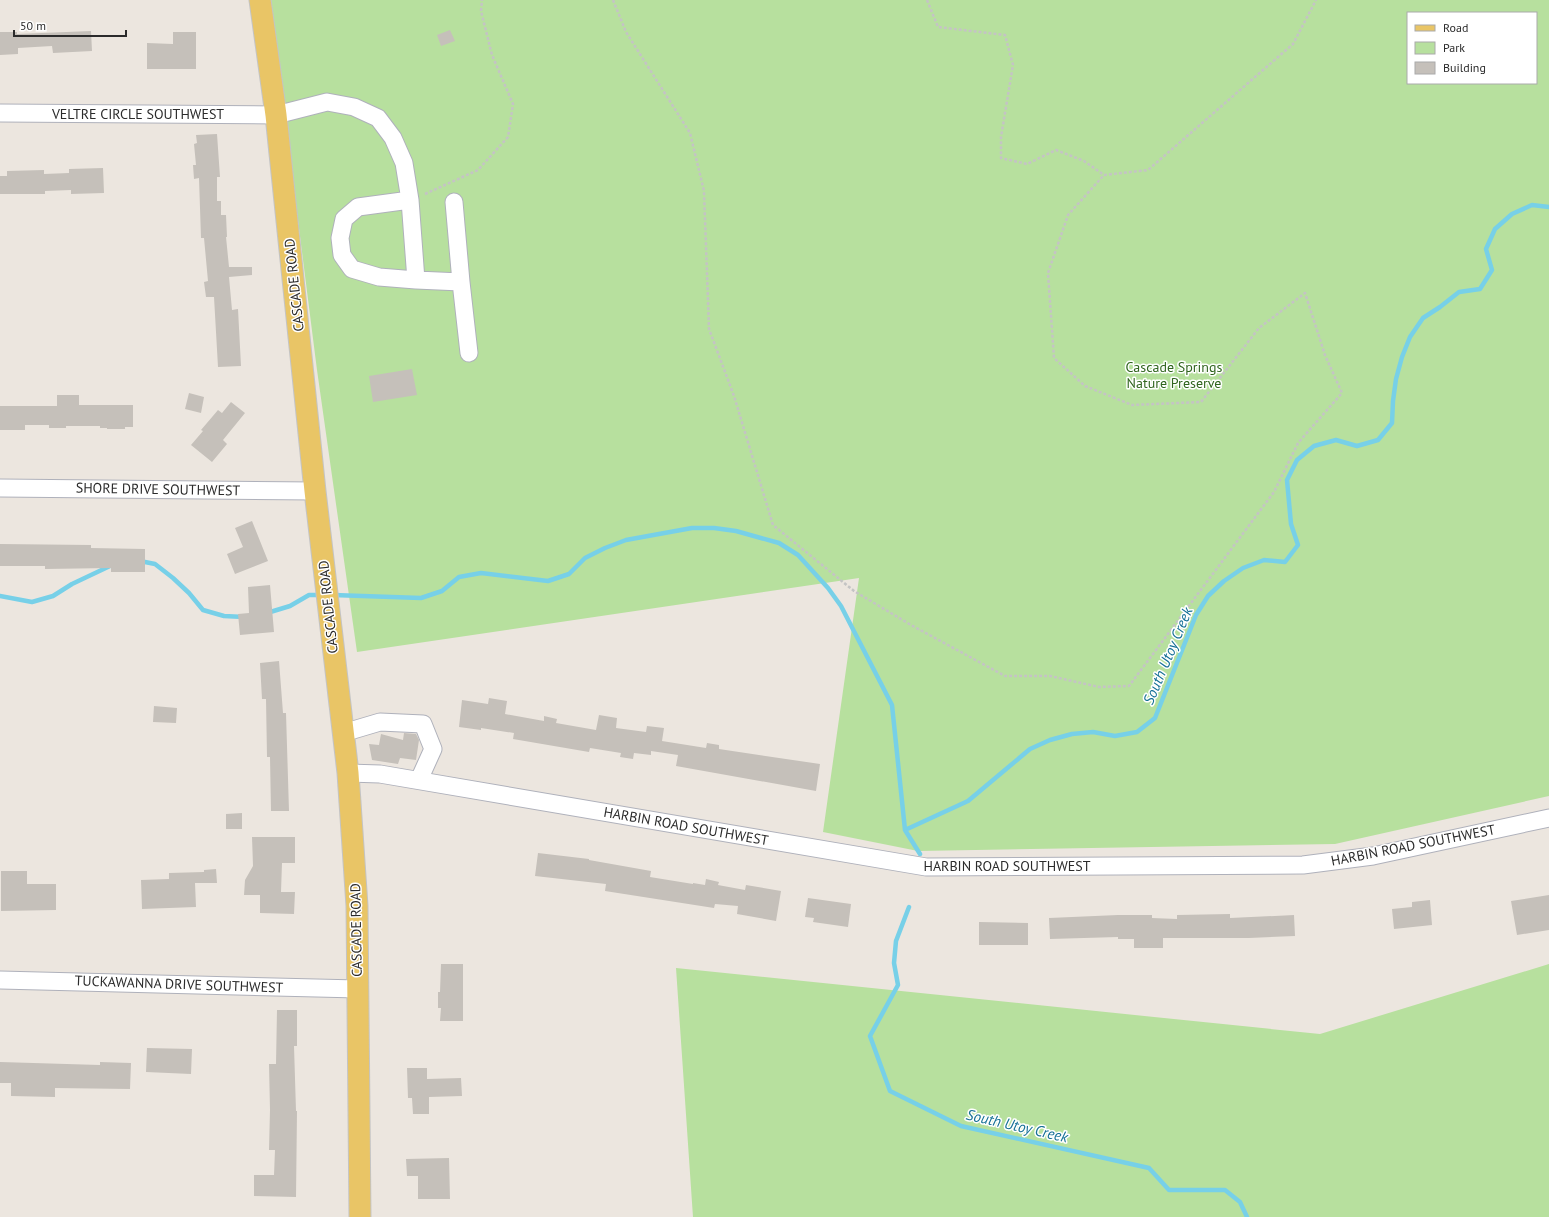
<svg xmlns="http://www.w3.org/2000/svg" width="1549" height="1217" font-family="'PT Sans',sans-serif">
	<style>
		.green { fill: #b7e09e; fill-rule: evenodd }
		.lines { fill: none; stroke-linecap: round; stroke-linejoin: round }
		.stream { stroke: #77d0e8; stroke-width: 4.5 }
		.building { fill: #c5c0ba }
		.minor-casing { stroke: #afb1bb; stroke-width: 19 }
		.major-casing { stroke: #c4c4c4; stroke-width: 23 }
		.path { stroke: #c4c4c4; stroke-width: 2.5; stroke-dasharray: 3 2; stroke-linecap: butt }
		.minor { stroke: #fff; stroke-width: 17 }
		.major { stroke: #e9c566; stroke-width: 21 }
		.labels { text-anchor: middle; stroke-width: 3; stroke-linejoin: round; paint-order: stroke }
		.street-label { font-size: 14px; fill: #2b2b2b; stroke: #fff }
		.park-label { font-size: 14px; fill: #30651e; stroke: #fff }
		.water-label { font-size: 15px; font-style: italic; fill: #157096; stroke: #fff }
	</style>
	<rect width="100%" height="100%" fill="#ece6df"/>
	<path class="green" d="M270,0H1549V796L1335,844L918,851L823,832L859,578L357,652L317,370ZM1408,13H1536V83H1408Z
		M1549,964V1217H693L676,968L1320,1034Z"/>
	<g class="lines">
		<path class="stream" d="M140,561L155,564L173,578L189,593L203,610L224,616L244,617
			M333,595L421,598L442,591L459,577L481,573L548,581L569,574L585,558L605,548L626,540L692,528H714L736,531L779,543L798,555L828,588L841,606L892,705L905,830L920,854
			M0,596L32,602L53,596L72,584L110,566
			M267,613L290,606L309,595H322
			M905,830L968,801L1030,749L1050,740L1072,734L1093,732L1115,736L1137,732L1155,718L1196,615L1208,596L1224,581L1243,568L1264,560L1285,562L1298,545L1291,524L1287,480L1297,460L1314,446L1336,440L1357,446L1378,440L1392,423L1393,401L1396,379L1402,357L1410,337L1423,318L1440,307L1459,292L1480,289L1492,270L1486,249L1495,229L1512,214L1532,205L1549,207
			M909,907L896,941L894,963L898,985L870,1036L890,1091L961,1126L1149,1168L1169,1190H1225L1240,1202L1247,1217"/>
	</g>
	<path class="building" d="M450,30L455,41L441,46L437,35Z
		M91,31L92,51L53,53L52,46L18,48V54L0,55V32H17V34Z
		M173,32H196V69H147V43L173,44Z
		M217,134L220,177H217V201H221V215H226L227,237H226L229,267H252V275L229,277L232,310L238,309L241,366L218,367L214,297H206L204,282L208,281L204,238H201L199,178L194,179L193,165H196L194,144L197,143L196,135Z
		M103,168L104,193L71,194V190L45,191V194H0V176H7V171L44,170V174L69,173V169Z
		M412,369L417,395L373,402L369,376Z
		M189,393L204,397L201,413L185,409Z
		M57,395H79V405H133V427H125V429H107V428H100V426H66V428H49V425H25V430H0V406H57Z
		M231,402L245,413L223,440L227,444L212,462L191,445L203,431L201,430L218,410L222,413Z
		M252,521L268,561L235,574L227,554L243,547L235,528Z
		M0,544L91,545V548L145,549V572H111V568L45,569V566H0Z
		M270,585L274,632L240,635L238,614L249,613L248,587Z
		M279,661L283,713H286L289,811H271L270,757H267L266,699H262L260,663Z
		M489,698L507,701L505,714L544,721V716L557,719L556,723L596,730L599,715L617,718L616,728L646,732L647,726L664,728L662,741L706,748L707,743L719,745V749L820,764L816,791L676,766L678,755L651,751V755L634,753L633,759L620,757L621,753L590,748L589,752L513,739L514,733L481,728V730L459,727L462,700L488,704Z
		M154,706L177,708L176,723L153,722Z
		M404,733L416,734L419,740L416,760L400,758L398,764L372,760L369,744L379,745L381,734L403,740Z
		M242,813V829H226V814Z
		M252,837H295V863H282L281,892H295L294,914L260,913V895H244L245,880L253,866Z
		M538,853L589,859V860L651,871L650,877L693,884V883L705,885L706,879L719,882L718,885L745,890L746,885L781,891L776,921L737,914L738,906L715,904L714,908L605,891L606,884L535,876Z
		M216,869L217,883H195L196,907L142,909L141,880L169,879V873L204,872V870Z
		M1,871H27V884H56V910L1,911Z
		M1549,895V930L1517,935L1511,901Z
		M808,898L851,904L848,927L813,922L814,918L805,917Z
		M1430,900L1432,925L1394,929L1392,909L1412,907V902Z
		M1230,914V918L1294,915L1295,936L1249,938H1163V948H1134V939H1118V937L1050,939L1049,918L1118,915H1152V918L1177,919V915Z
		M979,922L1028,923V945H979Z
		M441,964H463V1021H440L441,1008H438V992H440Z
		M277,1010H297V1046H294L296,1111H297L296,1197L254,1196V1175H274L275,1150H269L270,1110L269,1064H276Z
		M147,1048L192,1049L191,1074L146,1072Z
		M0,1062L100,1065V1062L131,1063L130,1089L55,1088V1097L11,1096V1083H0Z
		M407,1068H427V1079L461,1078L462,1096L429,1097V1114H413L412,1098H408Z
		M449,1158L450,1199H418V1176H407L406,1159Z"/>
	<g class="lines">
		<g class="minor-casing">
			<path id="minor" d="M0,113L276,115L327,102L354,107L378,118L393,138L404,163L410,200
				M410,200L416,280L379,277L352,269L342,255L340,238L344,219L358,207Z
				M416,280L461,282L454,202
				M461,282L469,353
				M0,488L315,491
				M343,733L380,722L423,724L433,749L419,780
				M348,773L380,774L926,867L1303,865L1373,856L1549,818
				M0,980L358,989"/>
		</g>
		<g class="major-casing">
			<path id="major" d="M260,0L276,115L315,491L348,773L357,906L360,1217"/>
		</g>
		<path class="path" d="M613,0L626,32L690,133L704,191L709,329L734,396L773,525L854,591L911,625L1005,676H1050L1099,687L1129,686L1274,492L1298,443L1342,393L1325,355L1305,293L1259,328L1201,402L1132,405L1085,386L1054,358L1048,273L1068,215L1104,175
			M927,0L938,27L1005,35L1013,65L1001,137V158L1027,164L1056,150L1084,161L1104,175L1148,170L1293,44L1316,0
			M425,194L478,170L508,137L513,104L492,55L481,11L482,0"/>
		<use href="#minor" class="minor"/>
		<use href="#major" class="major"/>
	</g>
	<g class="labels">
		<g class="street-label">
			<text x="138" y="119">VELTRE CIRCLE SOUTHWEST</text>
			<text transform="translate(294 285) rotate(-96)" y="5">CASCADE ROAD</text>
			<text transform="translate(158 489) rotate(1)" y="5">SHORE DRIVE SOUTHWEST</text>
			<text transform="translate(328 607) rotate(-96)" y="5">CASCADE ROAD</text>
			<text transform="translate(686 826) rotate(10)" y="5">HARBIN ROAD SOUTHWEST</text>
			<text transform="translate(1413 845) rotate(-11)" y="5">HARBIN ROAD SOUTHWEST</text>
			<text x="1007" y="871">HARBIN ROAD SOUTHWEST</text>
			<text transform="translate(356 930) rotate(-91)" y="5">CASCADE ROAD</text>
			<text transform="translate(179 984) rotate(2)" y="5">TUCKAWANNA DRIVE SOUTHWEST</text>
		</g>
		<g class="park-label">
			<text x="1174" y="372">Cascade Springs<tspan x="1174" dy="16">Nature Preserve</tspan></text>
		</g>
		<g class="water-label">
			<text transform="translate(1168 656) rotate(-67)" y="5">South Utoy Creek</text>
			<text transform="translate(1017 1126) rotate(13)" y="5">South Utoy Creek</text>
		</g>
	</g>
	<rect x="1407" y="12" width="130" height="72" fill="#ffffff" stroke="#aaaaaa"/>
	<rect x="1415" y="25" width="20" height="6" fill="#e9c566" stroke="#aaaaaa"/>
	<text x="1443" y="32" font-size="12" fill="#2b2b2b">Road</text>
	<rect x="1415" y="42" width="20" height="12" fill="#b7e09e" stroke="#aaaaaa"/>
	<text x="1443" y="52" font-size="12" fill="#2b2b2b">Park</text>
	<rect x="1415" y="62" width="20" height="12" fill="#c5c0ba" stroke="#aaaaaa"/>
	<text x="1443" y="72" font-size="12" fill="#2b2b2b">Building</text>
	<path d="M14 30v6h112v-6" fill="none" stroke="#2b2b2b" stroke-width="2"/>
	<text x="20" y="30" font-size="12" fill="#2b2b2b" stroke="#ffffff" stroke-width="3" paint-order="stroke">50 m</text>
</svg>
